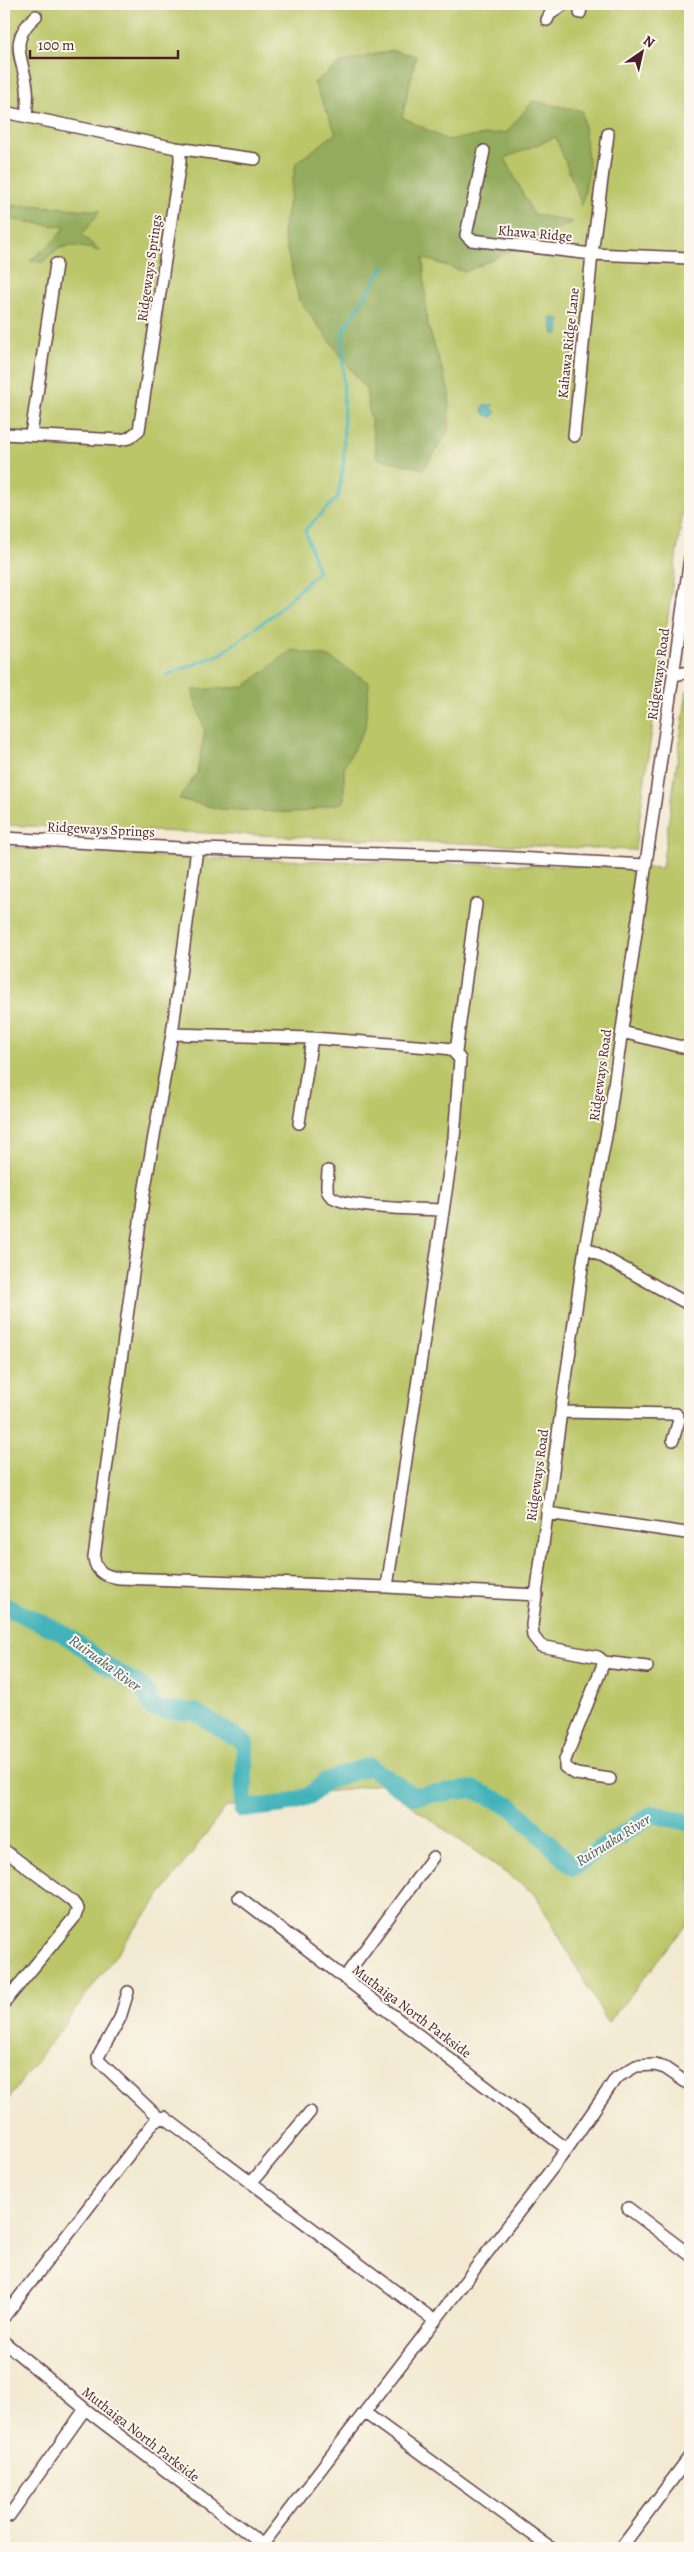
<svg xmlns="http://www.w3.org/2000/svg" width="694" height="2552" font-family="Alegreya,serif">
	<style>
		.green { fill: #bac668; stroke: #82724a }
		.forest { fill: #93ab5c; stroke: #6e6544 }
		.water { fill: #43b3ba; stroke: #466972 }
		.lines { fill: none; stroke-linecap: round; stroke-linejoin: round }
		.stream { stroke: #43b3ba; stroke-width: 3 }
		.river { stroke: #43b3ba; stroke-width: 18 }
		.minor-casing { stroke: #633d44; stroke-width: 14 }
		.minor { stroke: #fff; stroke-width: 11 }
		.labels { text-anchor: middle; stroke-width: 4; stroke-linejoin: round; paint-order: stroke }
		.street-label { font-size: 14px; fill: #4a1f2b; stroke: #fbf7ec }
		.water-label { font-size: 15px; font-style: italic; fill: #475a64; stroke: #fbf7ec }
	</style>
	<rect width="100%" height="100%" fill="#fbf7ec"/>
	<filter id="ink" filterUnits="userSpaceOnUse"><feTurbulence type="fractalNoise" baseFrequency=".02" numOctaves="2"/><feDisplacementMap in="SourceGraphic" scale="10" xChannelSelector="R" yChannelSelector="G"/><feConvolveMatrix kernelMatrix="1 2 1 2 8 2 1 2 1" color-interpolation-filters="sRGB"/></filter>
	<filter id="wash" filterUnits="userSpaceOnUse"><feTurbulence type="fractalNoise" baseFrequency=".0096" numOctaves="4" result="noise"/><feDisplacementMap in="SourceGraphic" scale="20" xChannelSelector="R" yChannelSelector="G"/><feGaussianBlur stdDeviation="1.12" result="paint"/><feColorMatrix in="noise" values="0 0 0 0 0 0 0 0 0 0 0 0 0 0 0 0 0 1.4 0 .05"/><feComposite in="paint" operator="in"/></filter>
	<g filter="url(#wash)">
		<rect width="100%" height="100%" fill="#f2e9d0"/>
		<path class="green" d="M4,4H690V459L635,850L4,825Z
			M690,690V1921L608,2023L535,1894L381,1784L226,1807L4,2105V847L187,858L662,868L687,691Z"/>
		<path class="forest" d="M392,50L416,56L402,117L447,140L507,132L533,101L582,111L589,168L582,206L556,137L505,158L533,214L573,222L465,272L423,258L427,323L449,391V430L424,469L377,458L366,389L299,300L283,233L296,163L336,133L314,83L341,63Z
			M28,205L100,211L82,235L100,251C73,246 64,239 43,262L30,261L55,240L65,227L6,219L4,226V207Z
			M292,650L329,657L369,683L365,728L344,767V802L298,813L220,809L179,799L197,773L205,731L192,690L244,687Z"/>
		<path class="water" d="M551,318L560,319L559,334H554Z
			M484,405H493L491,408L496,412L493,417L486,415L482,410Z"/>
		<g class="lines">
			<path class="stream" d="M166,675L221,654L275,613L318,572L305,530L338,497L344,461L343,331L384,266"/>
			<path class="river" d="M4,1606L63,1633L110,1668L142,1687L154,1709L195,1712L245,1743L243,1809L284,1804L309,1796L326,1781L369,1766L413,1796L473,1789L512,1807L573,1867L653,1814L690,1823"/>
		</g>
	</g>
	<g filter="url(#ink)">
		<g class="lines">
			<g class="minor-casing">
				<path id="minor" d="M580,13L582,4
					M547,20L550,14L565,4
					M4,112L176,148L255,159
					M26,116C27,107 28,97 27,88C23,57 7,41 36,16
					M484,151L466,235L471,240L592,254L690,258
					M4,434L120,440L129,438L139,430L180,162V153L176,148
					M31,435L56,264
					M574,436L592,254L608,134
					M673,675L690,672
					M4,838L197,849
					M622,1032L690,1049
					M172,1034L312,1038L443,1048L451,1049L460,1059L454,1138L387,1587
					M456,1052L476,904
					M299,1123L312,1038
					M328,1171C328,1178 325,1189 329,1194C338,1209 423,1209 443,1210
					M585,1247L690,1305
					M561,1412L676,1414L679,1420L673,1440
					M547,1513L686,1533
					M537,1595L387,1587L119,1578C106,1576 96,1573 94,1558L144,1193L172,1034L197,849L495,857L645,865
					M604,1662L647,1667
					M610,1779L576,1774L565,1767V1760L604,1662L598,1657L541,1646L533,1636L532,1625L561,1412L585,1247L609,1120L690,558
					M4,1850L72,1901L78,1909L74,1918L4,2003
					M239,1897L567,2149
					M344,1978L433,1857
					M128,1992L120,2018L98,2057L99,2061L159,2118
					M251,2183L310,2112
					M628,2208L690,2255
					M4,2317L154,2122L164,2117L435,2321
					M4,2342L85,2409L263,2545
					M365,2413L551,2548
					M9,2516L85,2409
					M260,2548L567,2149L616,2078L636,2066L655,2065L665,2068L690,2085
					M621,2548L690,2456"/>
			</g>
			<use href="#minor" class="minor"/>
		</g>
	</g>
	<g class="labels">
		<g class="street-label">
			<text transform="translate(535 233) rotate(5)" y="5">Khawa Ridge</text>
			<text transform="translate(149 268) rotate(-82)" y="5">Ridgeways Springs</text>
			<text transform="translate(568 343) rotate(-84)" y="5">Kahawa Ridge Lane</text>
			<text transform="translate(658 674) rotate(-82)" y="5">Ridgeways Road</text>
			<text transform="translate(101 829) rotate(3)" y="5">Ridgeways Springs</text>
			<text transform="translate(600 1075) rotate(-82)" y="5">Ridgeways Road</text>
			<text transform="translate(537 1475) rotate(-82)" y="5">Ridgeways Road</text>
			<text transform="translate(412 2011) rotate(37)" y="5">Muthaiga North Parkside</text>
			<text transform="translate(141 2434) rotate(38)" y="5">Muthaiga North Parkside</text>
		</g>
		<g class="water-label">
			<text transform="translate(105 1663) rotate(36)" y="5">Ruiruaka River</text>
			<text transform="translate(613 1840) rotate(-32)" y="5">Ruiruaka River</text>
		</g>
	</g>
	<rect width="694" height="2552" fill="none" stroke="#fbf7ec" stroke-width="20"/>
	<g transform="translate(642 52) rotate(34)" stroke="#fbf7ec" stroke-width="4" paint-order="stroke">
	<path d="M0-4L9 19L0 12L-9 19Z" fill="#4a1f2b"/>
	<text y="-8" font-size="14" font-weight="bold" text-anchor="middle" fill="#4a1f2b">N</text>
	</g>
	<path d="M30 50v8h148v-8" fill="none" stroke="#4a1f2b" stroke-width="2.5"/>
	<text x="38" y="50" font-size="15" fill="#4a1f2b" stroke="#fbf7ec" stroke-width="4" paint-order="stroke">100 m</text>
</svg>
